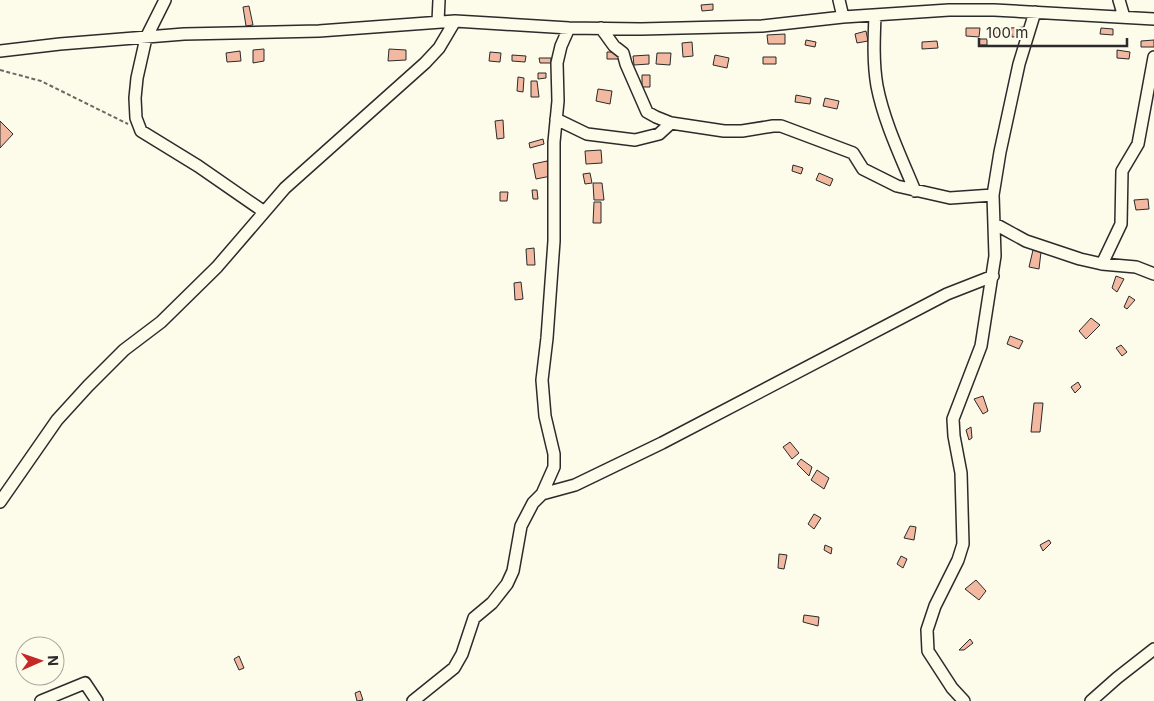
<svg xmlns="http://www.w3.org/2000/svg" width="1154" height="701" font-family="Inter,sans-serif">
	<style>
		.building { fill: #f2b8a0; stroke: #2b2b2b }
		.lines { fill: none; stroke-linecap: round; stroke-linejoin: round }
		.minor-casing { stroke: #2b2b2b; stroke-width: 14 }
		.path { stroke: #6a6964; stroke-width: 2; stroke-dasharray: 4 2.5; stroke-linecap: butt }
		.minor { stroke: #fdfbea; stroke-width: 11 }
	</style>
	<rect width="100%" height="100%" fill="#fdfbea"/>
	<path class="building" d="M713,4V10L702,11L701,5Z
		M249,6L253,25L246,26L243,7Z
		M1025,27L1026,36L1012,37L1011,28Z
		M966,28H980L979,37L966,36Z
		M991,28H1004V36H991Z
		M1101,28L1113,29V35L1100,34Z
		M866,31L868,41L857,43L855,34Z
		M785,34V44H768L767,35Z
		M979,39H987V45H979Z
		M806,40L816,42L815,47L805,45Z
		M1154,40V47H1141V41Z
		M937,41L938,48L922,49V42Z
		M692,42L693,56L683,57L682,43Z
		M264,49V61L253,63V50Z
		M389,49L406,50V60L388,61Z
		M1117,50L1130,52L1129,59L1117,58Z
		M240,51L241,61L227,62L226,53Z
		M490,52L501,53L500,62L489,61Z
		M607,52H620V59H607Z
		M657,53H671L670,65L656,64Z
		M512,55L526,56L525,62L512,61Z
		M649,55V64L634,65L633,56Z
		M715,55L729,58L727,68L713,65Z
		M763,57H776V64H763Z
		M539,58H551V63H540Z
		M538,73H546V78L538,79Z
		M642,75H650V87H642Z
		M518,77L524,78L523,92L517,91Z
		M531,81H537L539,97H531Z
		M598,89L612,91L610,104L596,101Z
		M796,95L811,98L810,104L795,102Z
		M825,98L839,101L837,109L823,106Z
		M503,120L504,138L497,139L495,121Z
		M0,121L13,134L0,148Z
		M543,139L544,144L530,148L529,143Z
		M601,150L602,163L586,164L585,151Z
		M547,161L551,176L536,179L533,164Z
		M793,165L803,168L801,174L792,171Z
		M590,173L592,183L585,184L583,174Z
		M819,173L833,179L830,186L816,180Z
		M593,183H602L604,200H594Z
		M532,190H537L538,199H533Z
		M500,192H508L507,201H500Z
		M1148,199L1149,209L1136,210L1134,200Z
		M594,202H601V223H593Z
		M534,248L535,265H527L526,249Z
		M1033,250L1041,252L1039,269L1029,267Z
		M1116,276L1124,279L1117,292L1112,288Z
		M521,282L523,299L515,300L514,283Z
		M1129,296L1135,300L1127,309L1124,307Z
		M1091,318L1100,325L1086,339L1079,331Z
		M1010,336L1023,341L1019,349L1007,344Z
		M1121,345L1127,352L1122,356L1116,348Z
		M1078,382L1081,387L1075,393L1071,387Z
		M983,396L988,411L983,414L974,399Z
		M1034,403H1043L1040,432H1031Z
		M971,427L972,438L969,440L966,430Z
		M790,442L799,453L792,459L783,447Z
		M801,459L812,467L809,476L797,464Z
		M817,470L829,478L824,489L811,480Z
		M814,514L821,518L814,529L808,524Z
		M910,526L916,527L914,540L904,538Z
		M1049,540L1051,543L1043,551L1040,545Z
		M825,545L832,548L831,554L824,550Z
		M779,554L787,555L784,569L778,568Z
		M901,556L907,559L903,568L897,564Z
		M976,580L986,591L979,600L965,589Z
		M804,615L819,617L818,626L803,622Z
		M970,639L973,643L964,650H959Z
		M239,656L244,668L239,670L234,659Z
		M360,691L363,700L357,701L355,693Z"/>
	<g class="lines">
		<g class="minor-casing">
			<path id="minor" d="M165,0L146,38L137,78L135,98L136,118L141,131L198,166L263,211
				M839,0L843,17
				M1119,0L1124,17
				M875,16C874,39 873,63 877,86C884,122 901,157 915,191
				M438,22L439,0
				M601,28L614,46L623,53L626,64L647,112L656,117L671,123L724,131H742L773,126H781L853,153L863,169L897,186L950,198L993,195
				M0,51L60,44L184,34L319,31L455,21L569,28L641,29L762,26L843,17L949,10H994L1154,19
				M556,119L587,134L635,140L659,134L671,123
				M995,224L1026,241L1080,259L1102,264L1136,267L1154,274
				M1102,264L1121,224L1122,171L1138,144L1154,57
				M542,494L575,485L662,443L947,294L993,276
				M0,502L57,420L88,386L124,350L161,322L217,267L285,188L425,63L439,48L455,21
				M41,701L85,683L97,701
				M413,701L454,668L462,654L474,618L492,603L507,584L513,571L521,526L533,503L542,494L554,467V454L545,416L542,380L547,338L554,241V142L558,101L557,63L561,46L569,28
				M964,701L952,688L928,651L927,630L935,606L958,560L963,544L961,473L954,436L953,419L981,346L995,256L993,195L1000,152L1019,64L1035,12
				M1091,701L1117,678L1154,649"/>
		</g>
		<path class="path" d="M0,70L41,81L128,124"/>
		<use href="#minor" class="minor"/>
	</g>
	<g transform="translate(40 661) rotate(88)"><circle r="24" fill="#fdfbea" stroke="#a9a89e"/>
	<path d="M0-4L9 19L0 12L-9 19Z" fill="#c62828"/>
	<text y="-8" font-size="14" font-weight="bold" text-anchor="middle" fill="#2b2b2b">N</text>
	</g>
	<path d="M979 38v8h148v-8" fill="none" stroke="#2b2b2b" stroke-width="2.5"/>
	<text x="986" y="38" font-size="15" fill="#2b2b2b" stroke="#fdfbea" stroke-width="4" paint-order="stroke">100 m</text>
</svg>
